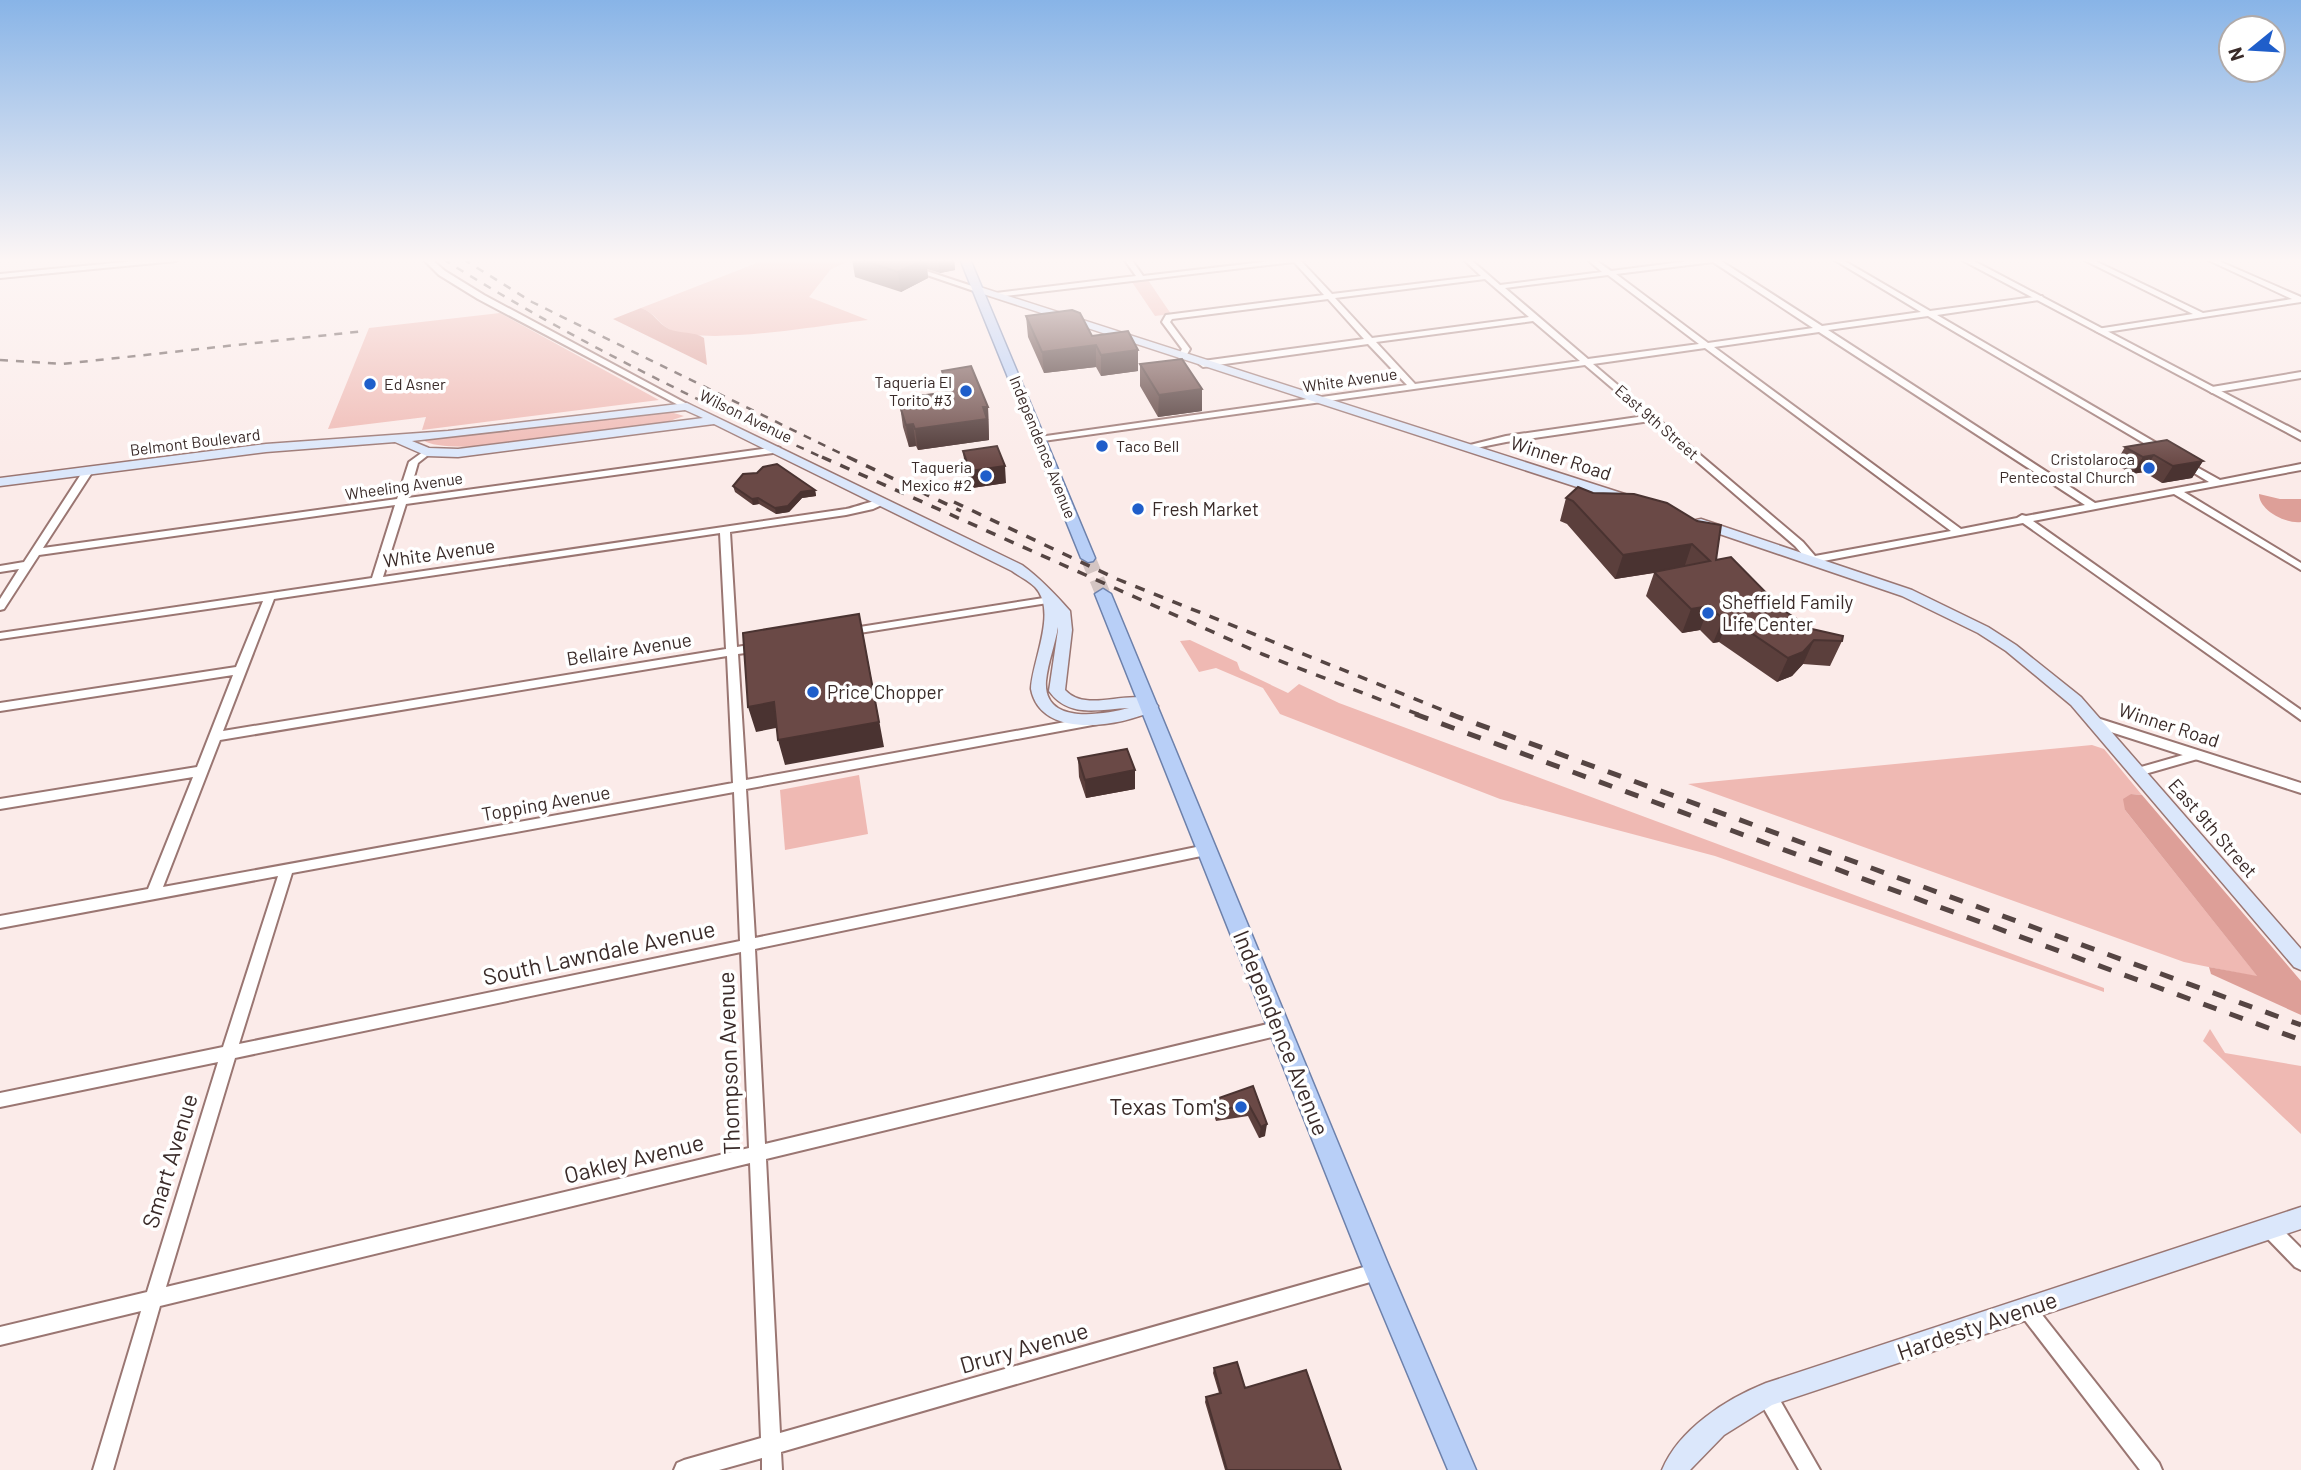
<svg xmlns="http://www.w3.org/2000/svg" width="2301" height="1470" font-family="Barlow,sans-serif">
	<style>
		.green { fill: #efb9b3 }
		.forest { fill: #dd9f98 }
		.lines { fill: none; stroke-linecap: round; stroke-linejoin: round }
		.primary-tunnel { stroke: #d4c5c3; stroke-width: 15; stroke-dasharray: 15 8; stroke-linecap: butt }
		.minor-casing { stroke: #9a7672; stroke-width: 4 }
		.tertiary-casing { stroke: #9a7672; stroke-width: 4 }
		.secondary-casing { stroke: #9a7672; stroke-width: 3 }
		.primary-casing { stroke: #6d81ab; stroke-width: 3 }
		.minor { fill: #fff; fill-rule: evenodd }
		.tertiary { fill: #fff; fill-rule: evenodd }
		.secondary { fill: #dbe7fb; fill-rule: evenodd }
		.primary { fill: #b8cff7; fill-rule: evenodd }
		.rail-far2 { stroke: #554543; stroke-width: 2.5; stroke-dasharray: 8 8; stroke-linecap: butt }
		.rail-far1 { stroke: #554543; stroke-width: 3.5; stroke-dasharray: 10 10; stroke-linecap: butt }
		.rail { stroke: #554543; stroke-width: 5; stroke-dasharray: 14 14; stroke-linecap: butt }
		.wall { fill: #5b3f3c }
		.shaded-wall { fill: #4a3331 }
		.building { fill: #6a4946; stroke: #4a3331; stroke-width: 2 }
		.poi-dot { fill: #1f5eca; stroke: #fff; stroke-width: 2.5 }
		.labels { text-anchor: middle; stroke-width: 7; stroke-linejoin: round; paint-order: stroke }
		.far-street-label { font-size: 16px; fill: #3a2b29; stroke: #fff }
		.far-poi-label { font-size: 16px; fill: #3a2b29; stroke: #fff; text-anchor: end }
		.street-label { font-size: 19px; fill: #3a2b29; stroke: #fff }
		.poi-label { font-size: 19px; fill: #3a2b29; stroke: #fff; text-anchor: start }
		.near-street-label { font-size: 23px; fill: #3a2b29; stroke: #fff }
		.near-poi-label { font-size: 23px; fill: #3a2b29; stroke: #fff; text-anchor: end }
	</style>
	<rect width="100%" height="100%" fill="#fbebe9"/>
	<path class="green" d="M767,259H854L831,269L809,297L868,320C822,325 709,346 671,330C658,324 657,314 641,308Z
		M1148,280L1171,314L1155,316L1132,282Z
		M500,313L659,400L422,430L426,417L328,429L369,328Z
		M667,411L684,416L661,424C620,429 449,460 423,440Z
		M1190,640L1237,662L1240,670L1288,693L1299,684L1339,703L2104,988V992L1715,856L1500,799L1280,714L1263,688L1216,668L1199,672L1180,641Z
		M2092,745L2104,749L2142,795L2131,794L2125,810L2258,977L2184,962L1688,784Z
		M859,775L868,834L785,850L780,790Z
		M2210,1029L2225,1053L2301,1066V1134L2203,1041Z"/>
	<path class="forest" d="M641,308C655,313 657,323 669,329C680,334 694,331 704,338L707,365L613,319Z
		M2259,494L2280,499H2301V522C2285,524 2259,510 2259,494Z
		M2131,794L2142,795L2301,981V1015L2211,974L2209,967L2257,976L2125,810L2123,799Z"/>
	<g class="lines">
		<path class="primary-tunnel" d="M1088,558L1103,594"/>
		<g class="minor-casing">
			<path id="minor" d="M156,259H180L176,261L0,278V274Z
				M423,259H431L445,271L484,295L691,406L684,408L478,299L439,275Z
				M880,259H890L981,289L974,291Z
				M1124,259H1131L1143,276L1288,259H1307L1301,261L1332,294L1481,276L1463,259H1470L1500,285L1602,272L1587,259H1594L1611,271L1705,259H1723L1721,261L1822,326L1921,312L1833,259H1841L1930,311L2042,296L2043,298L2039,300L1937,315L2165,448V452H2159L1928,316L1828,330L2095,503L2209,482L2181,465V461L2184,460L2220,480L2301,464V470L2184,492L2301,563V570L2174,494L2033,521L2301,710V720L2023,523L1813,563L1809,562L1795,546L1650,421L1506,442L1466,450V446L1506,436L1645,416L1585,365L1036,442L1034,440L1039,437L1407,385L1368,344L1203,367L1199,364L1203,361L1364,339L1328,299L1172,319L1170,322L1190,349L1185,358H1179L1178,356L1182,349L1162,322L1166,315L1324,295L1294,262L996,297L992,295L996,293L1136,276ZM1713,262L1813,328L1708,343L1616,274ZM1608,275L1699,344L1588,359L1505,288ZM1485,279L1529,317L1372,338L1335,298ZM1533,321L1580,361L1415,384L1376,342ZM1819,332L2085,505L2026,516L2022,515L2017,518L1961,529L1714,347ZM1705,348L1951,531L1815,556L1803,542L1593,364Z
				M2082,259H2091L2203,313L2292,299L2206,259H2214L2301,297V302L2100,333L2096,331L2097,329L2193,314Z
				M2301,372V378L2212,393L2208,390L2212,387Z
				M777,447L780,448V452L406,504L383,577L846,509C857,507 874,499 884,500V504L873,509L846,515L730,532L737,647L760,643L766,647L760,651L738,654L746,780L1098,716L1104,720L1098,724L746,789L755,938L1206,845L1211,846L1213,850L1211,854L1206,855L755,949L765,1144L1280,1021L1285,1023L1288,1028L1285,1033L1280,1035L766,1159L780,1433L1378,1263L1384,1266L1387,1272L1384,1278L781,1452L782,1470H762V1458L719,1470H674L677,1463L684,1460L761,1438L750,1163L160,1306L113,1470H93L141,1311L0,1345V1327L147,1292L218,1062L0,1107V1093L223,1047L278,876L0,928V916L148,889L193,777L0,809V799L197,767L233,675L0,711V703L236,667L263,601L0,639V633L372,578L395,505L39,555L4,609L0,610V599L19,569L0,572V566L24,562L83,471L88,468L93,471L43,548L397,499L409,462L427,449L432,452L418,463L408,498ZM720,533L726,649L223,731L274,599ZM727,656L733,783L163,887L220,740ZM734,792L740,941L239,1044L292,873ZM741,952L749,1148L166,1287L235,1058Z
				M1050,597L1055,600L1054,602L847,635L841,632L847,629Z
				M2197,751L2201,752L2203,755L2201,758L2138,776L2132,772L2134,769Z
				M2269,1220L2275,1222L2301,1248V1270L2295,1267L2263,1234L2260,1228L2263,1222Z
				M2026,1299L2032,1302L2159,1463L2162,1470H2140L2020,1314L2017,1308L2020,1302Z
				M1766,1385L1773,1388L1820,1470H1799L1756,1395L1759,1388Z"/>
		</g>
		<g class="tertiary-casing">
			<path id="tertiary" d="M1960,259H1970L2301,433V440Z
				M2094,717L2301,783V793L2089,725L2087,722L2089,719Z"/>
		</g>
		<g class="secondary-casing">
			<path id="secondary" d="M974,287H980L1634,497L1636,500L1630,504L1626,503L974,291Z
				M687,403L1022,565C1041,579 1055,594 1070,611L1072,630L1065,690C1089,716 1136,683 1158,706L1155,710C1122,726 1041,741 1031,689C1032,661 1058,611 1035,587C1029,581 1019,576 1012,571L714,424L458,457L427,456L395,442L266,452L0,486V478L266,444L448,431ZM685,410L703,418L458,449L429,448L412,441ZM1058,627V630L1049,691C1069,719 1100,709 1129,708C1101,715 1043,725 1046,681C1048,662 1055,645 1058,627Z
				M1701,519L1912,590L1988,627L2016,645L2081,697L2301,949V970L2294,967L2071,705L2006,651L1978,633L1902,596L1696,526V520Z
				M2301,1207V1229L1772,1405L1724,1435L1690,1470H1662C1679,1429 1726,1399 1766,1383Z"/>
		</g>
		<g class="primary-casing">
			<path id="primary" d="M960,259H970L1095,558L1093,561L1088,562L1081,558Z
				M1103,589L1111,594L1388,1264L1476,1470H1448L1365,1272L1095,594Z"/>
		</g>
		<use href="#minor" class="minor"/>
		<use href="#tertiary" class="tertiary"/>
		<use href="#secondary" class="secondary"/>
		<use href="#primary" class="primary"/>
		<path class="rail-far2" d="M443,259C565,336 695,400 826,459
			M463,259L532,302L852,459
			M0,360L62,364L365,331"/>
		<path class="rail-far1" d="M822,457L1262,654L1420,715
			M848,457L961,511
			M954,502L1117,579L1455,715"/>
		<path class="rail" d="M1415,714L2301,1040
			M1450,714L2301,1025"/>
	</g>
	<path class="wall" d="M852,259H954L955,270L940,273L927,269L928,278L901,292L855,277Z
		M1026,316L1138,350V371L1101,376L1096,367L1044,373L1028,337Z
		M1140,364L1202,389V411L1158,417L1140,386Z
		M942,371L988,407L989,440L918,450L916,446L909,447L903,427L900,406L911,404L910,397L945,393Z
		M2125,447L2203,461L2192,478L2162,483L2144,472L2132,474L2115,464Z
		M963,451L1006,483L972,488L965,468Z
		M733,486L815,490L816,496L802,498L789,512L776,514L759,504L753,505L735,492Z
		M1593,493L1634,494L1716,560L1783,610L1812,629L1842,641L1830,666L1803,664L1792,676L1777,682L1719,642L1713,643L1700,630L1682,633L1646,596L1654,573L1615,579L1567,524L1560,521L1566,498Z
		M1078,758L1135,770V789L1086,798L1079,777Z
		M1253,1086L1265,1136L1259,1138L1248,1116L1216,1121L1213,1112V1100Z
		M1214,1368L1245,1388L1341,1470H1225L1205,1402L1206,1397L1219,1393L1213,1373Z"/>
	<path class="shaded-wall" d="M926,259L928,278L901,292L898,272Z
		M938,259H954L955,270L940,273Z
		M1096,345V367L1044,373L1042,352Z
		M1138,350V371L1101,376V355Z
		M1202,389V411L1158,417L1159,395Z
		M983,407H988L989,440L918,450L915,429Z
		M913,424L916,446L909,447L906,425Z
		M2154,455L2144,472L2132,474L2143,457Z
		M2203,461L2192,478L2162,483L2173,466Z
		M1005,466L1006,483L972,488L970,471Z
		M815,490L816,496L802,498L789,512L776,514L775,508L801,492Z
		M758,498L759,504L753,505L752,499Z
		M1692,544L1684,568L1615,579L1623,555Z
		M1709,606L1700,630L1682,633L1691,609Z
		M1729,618L1719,642L1713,643L1723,619Z
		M864,639L884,747L785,765L778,740Z
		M1814,640L1803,664L1792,676L1777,682L1788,658Z
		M774,702L781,727L756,732L748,707Z
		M1135,770V789L1086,798L1085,780Z
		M1267,1124L1265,1136L1259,1138L1261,1127Z"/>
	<path class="building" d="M858,259H925L898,272Z
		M1072,310L1080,313L1092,336L1128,331L1138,350L1101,355L1096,345L1042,352L1026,316Z
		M1182,359L1202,389L1159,395L1140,364Z
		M971,366L988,407H983L987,419L915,429L913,424L906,425L900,406L912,404L910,397L949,392L942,371Z
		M2167,440L2203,461L2173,466L2154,455L2143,457L2125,447Z
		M997,446L1005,466L970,471L963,451Z
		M777,464L815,490L801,492L788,506L775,508L758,498L752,499L733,486L743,474L757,473L763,467Z
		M1578,487L1593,493L1634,494L1667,503L1697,521L1721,525L1716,560L1731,557L1783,610L1812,629L1843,636L1842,641L1814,640L1803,652L1788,658L1729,618L1723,619L1709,606L1691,609L1654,572L1710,561L1692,544L1623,555L1573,501L1566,498Z
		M859,614L879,722L778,740L774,702L748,707L743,633Z
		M1127,749L1135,770L1085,780L1078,758Z
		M1253,1086L1267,1124L1261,1127L1249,1105L1217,1110L1213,1100Z
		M1237,1362L1245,1388L1306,1370L1341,1470H1227L1206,1397L1221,1393L1214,1368Z"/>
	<linearGradient id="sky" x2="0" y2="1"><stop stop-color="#88b4e7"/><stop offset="0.56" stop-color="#fdf6f5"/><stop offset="1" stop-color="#fdf6f5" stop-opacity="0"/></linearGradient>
	<rect width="2301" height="465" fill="url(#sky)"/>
	<g class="poi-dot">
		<circle cx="370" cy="384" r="7"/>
		<circle cx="966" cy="391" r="7"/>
		<circle cx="1102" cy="446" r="7"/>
		<circle cx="2149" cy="468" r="7"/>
		<circle cx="986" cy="476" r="7"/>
		<circle cx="1138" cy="509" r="7"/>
		<circle cx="1708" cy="613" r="7"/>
		<circle cx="813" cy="692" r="7"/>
		<circle cx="1241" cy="1107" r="7"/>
	</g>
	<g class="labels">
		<g class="far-street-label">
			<text transform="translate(1350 380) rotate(-8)" y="6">White Avenue</text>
			<text transform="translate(746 416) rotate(26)" y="6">Wilson Avenue</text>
			<text transform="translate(1657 422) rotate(41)" y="6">East 9th Street</text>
			<text transform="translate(195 442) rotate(-7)" y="6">Belmont Boulevard</text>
			<text transform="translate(1043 447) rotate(68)" y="6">Independence Avenue</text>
			<text transform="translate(404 486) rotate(-8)" y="6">Wheeling Avenue</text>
		</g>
		<g class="far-poi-label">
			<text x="952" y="388">Taqueria El<tspan x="952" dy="18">Torito #3</tspan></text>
			<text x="384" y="390" text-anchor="start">Ed Asner</text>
			<text x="1116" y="452" text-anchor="start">Taco Bell</text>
			<text x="2135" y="465">Cristolaroca<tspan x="2135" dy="18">Pentecostal Church</tspan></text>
			<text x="972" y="473">Taqueria<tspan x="972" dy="18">Mexico #2</tspan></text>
		</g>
		<g class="street-label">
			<text transform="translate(1561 458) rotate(18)" y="7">Winner Road</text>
			<text transform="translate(439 553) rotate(-8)" y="7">White Avenue</text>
			<text transform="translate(629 649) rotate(-9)" y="7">Bellaire Avenue</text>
			<text transform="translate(2169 725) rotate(18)" y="7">Winner Road</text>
			<text transform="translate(546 803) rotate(-10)" y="7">Topping Avenue</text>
			<text transform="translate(2213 828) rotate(49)" y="7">East 9th Street</text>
		</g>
		<g class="poi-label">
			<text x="1152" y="516">Fresh Market</text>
			<text x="1722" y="609">Sheffield Family<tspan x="1722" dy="22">Life Center</tspan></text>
			<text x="827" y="699">Price Chopper</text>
		</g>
		<g class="near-street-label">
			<text transform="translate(599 953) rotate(-12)" y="8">South Lawndale Avenue</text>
			<text transform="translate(1281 1033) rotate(68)" y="8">Independence Avenue</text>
			<text transform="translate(729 1063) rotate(-92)" y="8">Thompson Avenue</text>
			<text transform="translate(634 1159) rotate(-14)" y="8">Oakley Avenue</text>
			<text transform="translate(170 1161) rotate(-73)" y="8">Smart Avenue</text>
			<text transform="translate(1977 1326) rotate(-19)" y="8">Hardesty Avenue</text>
			<text transform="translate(1024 1348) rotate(-16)" y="8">Drury Avenue</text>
		</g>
		<g class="near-poi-label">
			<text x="1227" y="1115">Texas Tom's</text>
		</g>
	</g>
	<g transform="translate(2252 49) rotate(252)"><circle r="33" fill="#ffffff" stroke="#b0aaa9" stroke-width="2"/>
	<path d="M0-5L12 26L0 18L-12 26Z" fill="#1f5eca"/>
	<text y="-10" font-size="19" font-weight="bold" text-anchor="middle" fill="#3a2b29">N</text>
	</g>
</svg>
